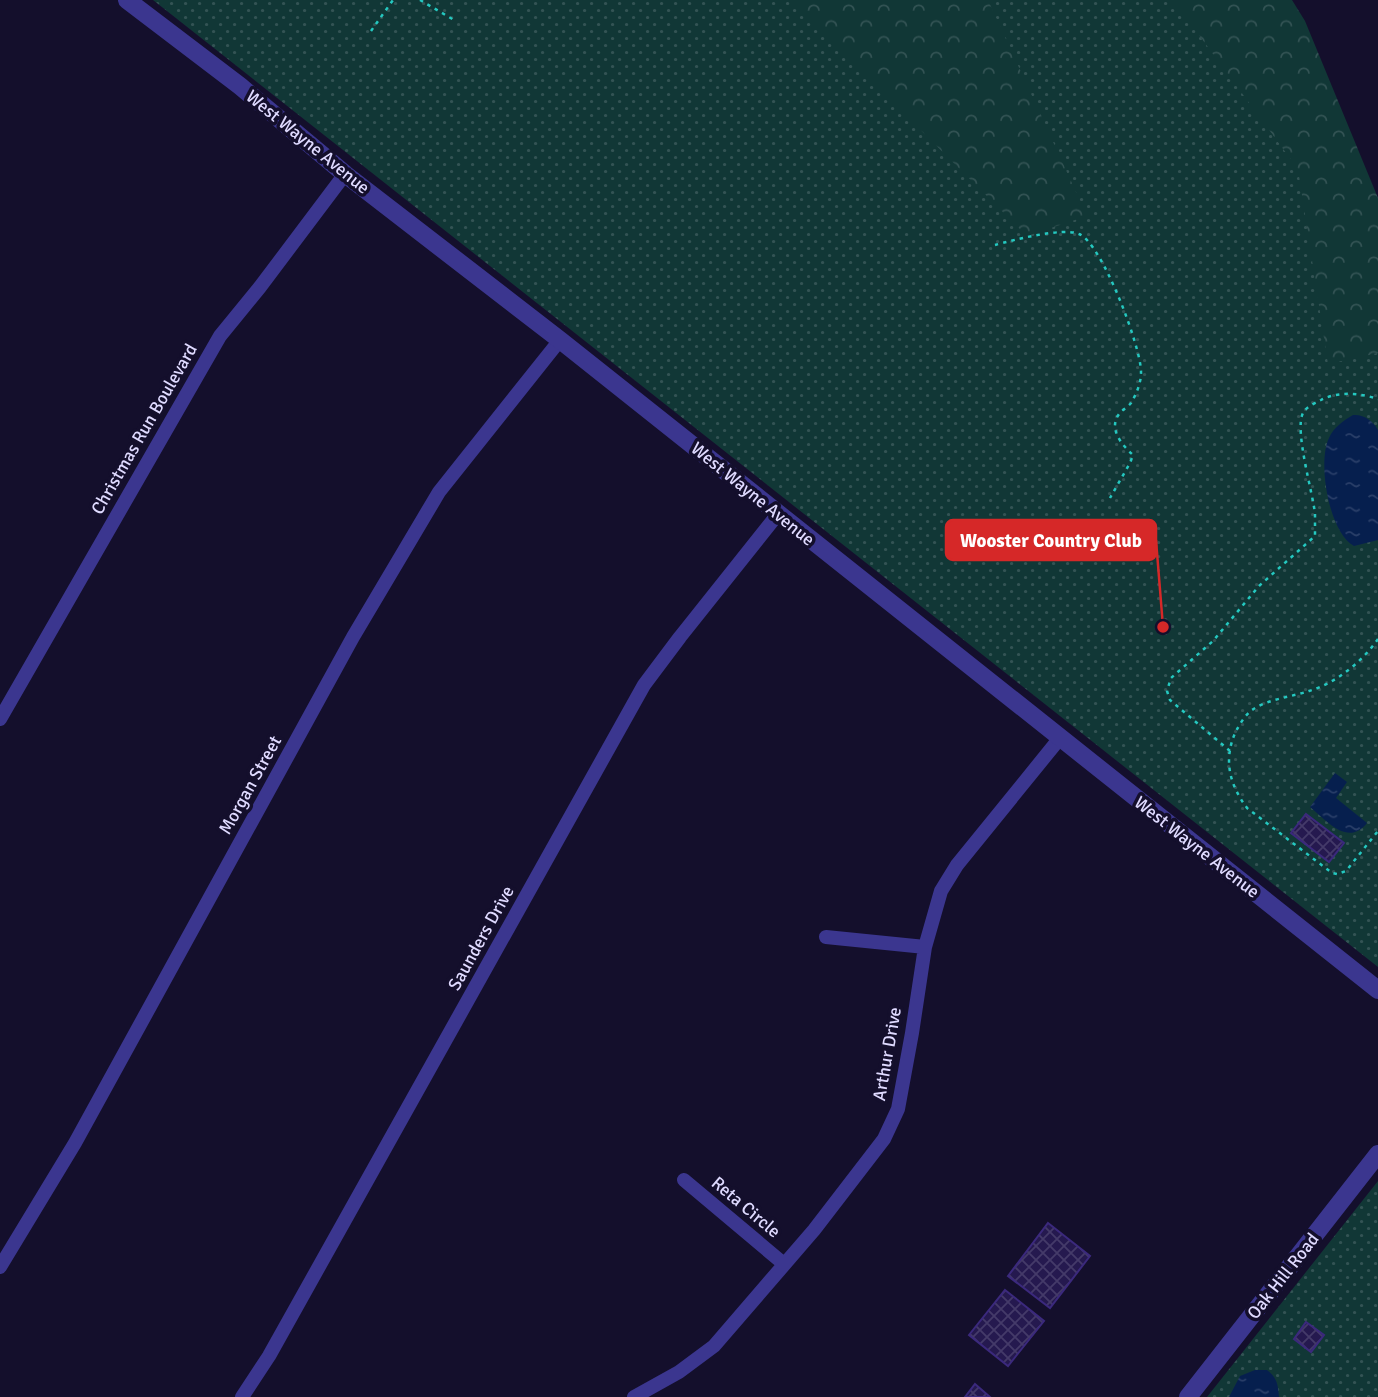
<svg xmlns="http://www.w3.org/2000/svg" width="1378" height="1397" font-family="Signika,sans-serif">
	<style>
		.grass { fill: url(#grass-dots) }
		.forest { fill: url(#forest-crowns) }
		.water { fill: url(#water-ripples) }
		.building { fill: url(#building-cross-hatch); stroke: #3b297d; stroke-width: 2 }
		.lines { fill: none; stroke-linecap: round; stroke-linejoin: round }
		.path { stroke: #25c8c0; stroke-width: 2.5; stroke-dasharray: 3.5 5; stroke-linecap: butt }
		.minor { stroke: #3b368f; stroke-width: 14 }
		.tertiary { stroke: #3b368f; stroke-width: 18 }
		.labels { text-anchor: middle; stroke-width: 7; stroke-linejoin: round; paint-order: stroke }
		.street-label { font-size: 18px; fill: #dfdaff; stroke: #140f2c }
		.leader { fill: none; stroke: #d62828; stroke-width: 2.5 }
		.callout-dot { fill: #d62828; stroke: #140f2c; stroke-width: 2.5 }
		.callout { fill: #d62828; stroke: #d62828; stroke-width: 2.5 }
		.callout-label { font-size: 19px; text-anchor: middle; font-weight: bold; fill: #fff }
	</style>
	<defs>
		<pattern id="grass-dots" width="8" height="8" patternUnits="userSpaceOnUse" patternTransform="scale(1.75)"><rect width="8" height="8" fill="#113736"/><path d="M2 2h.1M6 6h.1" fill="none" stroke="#335354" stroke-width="1.8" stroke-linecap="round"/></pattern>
		<pattern id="forest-crowns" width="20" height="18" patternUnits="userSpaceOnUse" patternTransform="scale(1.75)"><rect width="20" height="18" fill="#113736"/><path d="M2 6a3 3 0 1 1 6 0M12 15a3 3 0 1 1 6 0" fill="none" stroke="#335354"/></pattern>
		<pattern id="water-ripples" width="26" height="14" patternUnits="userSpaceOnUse" patternTransform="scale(1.75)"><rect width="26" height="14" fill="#061f4e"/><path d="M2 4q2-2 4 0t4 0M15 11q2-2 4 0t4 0" fill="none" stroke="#2a3f69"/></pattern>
		<pattern id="building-cross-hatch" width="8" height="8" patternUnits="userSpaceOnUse" patternTransform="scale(1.75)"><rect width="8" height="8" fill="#25194f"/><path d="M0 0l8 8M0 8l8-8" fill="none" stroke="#443a69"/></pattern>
	</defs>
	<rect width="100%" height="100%" fill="#140f2c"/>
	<path class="grass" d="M153,0H1246L1378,287V967Z
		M1378,1181V1397H1207Z"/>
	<path class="forest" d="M790,0H988L1087,216L1027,236Z
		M1173,0H1292L1305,21L1378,198V353L1328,364L1298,169Z"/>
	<path class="water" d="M1353,415C1364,414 1373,421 1378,430V540L1354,546C1329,533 1317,462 1329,438C1334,427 1343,421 1353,415Z
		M1335,773L1347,782L1336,798L1367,823C1348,847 1327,821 1310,807Z
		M1255,1370H1267C1277,1378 1278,1384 1279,1397H1229L1240,1376Z"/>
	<path class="building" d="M1306,814L1344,843L1329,862L1291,833Z
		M1048,1223L1090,1256L1050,1308L1008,1276Z
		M1005,1290L1044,1321L1008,1366L969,1335Z
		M1306,1322L1324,1335L1311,1352L1294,1339Z
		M975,1384L990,1397H965Z"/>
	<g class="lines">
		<path class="path" d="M420,0L454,20
			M371,31L393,0
			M995,245C1013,240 1063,227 1079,234C1102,243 1142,349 1141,373C1141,383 1136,395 1131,403C1128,407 1122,410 1119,414C1108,429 1122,445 1133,455L1130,463L1110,498
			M1378,639C1362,662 1336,683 1309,691C1291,697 1268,699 1252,710C1245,715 1240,724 1236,731C1223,759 1229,784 1247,808L1332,873L1337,874L1346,871L1378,831
			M1230,751L1170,700L1167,691L1171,678L1213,641L1259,586L1315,536C1315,529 1315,521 1315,514C1313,493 1294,430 1303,413C1306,407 1315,403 1321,400C1338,391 1360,393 1378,399"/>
		<path class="minor" d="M0,719L220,336L260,287L345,174
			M826,937L925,947
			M684,1180L784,1264
			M0,1267L75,1143L353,637L439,492L560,340
			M242,1397L269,1356L644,685L680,637L778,514
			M634,1397L679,1372L714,1346L814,1230L884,1139L898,1109L912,1033L925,947L941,891L957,865L1060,738"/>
		<path class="tertiary" d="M127,0L240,86L345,174L560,340L1378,990
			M1188,1397L1378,1154"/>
	</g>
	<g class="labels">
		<g class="street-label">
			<text transform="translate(308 142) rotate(39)" y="6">West Wayne Avenue</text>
			<text transform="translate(144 429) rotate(-60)" y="6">Christmas Run Boulevard</text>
			<text transform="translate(753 494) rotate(39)" y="6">West Wayne Avenue</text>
			<text transform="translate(250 785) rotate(-61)" y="6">Morgan Street</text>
			<text transform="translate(1197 847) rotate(38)" y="6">West Wayne Avenue</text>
			<text transform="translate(481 938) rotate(-61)" y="6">Saunders Drive</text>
			<text transform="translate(887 1054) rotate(-80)" y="6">Arthur Drive</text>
			<text transform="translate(746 1207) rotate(40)" y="6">Reta Circle</text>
			<text transform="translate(1283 1276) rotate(-52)" y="6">Oak Hill Road</text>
		</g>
	</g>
	<path class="leader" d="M1163 627L1156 540"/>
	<circle class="callout-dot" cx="1163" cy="627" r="7"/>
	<rect class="callout" x="946" y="520" width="210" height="40" rx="7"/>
	<g class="callout-label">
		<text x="1051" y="547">Wooster Country Club</text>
	</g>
</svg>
